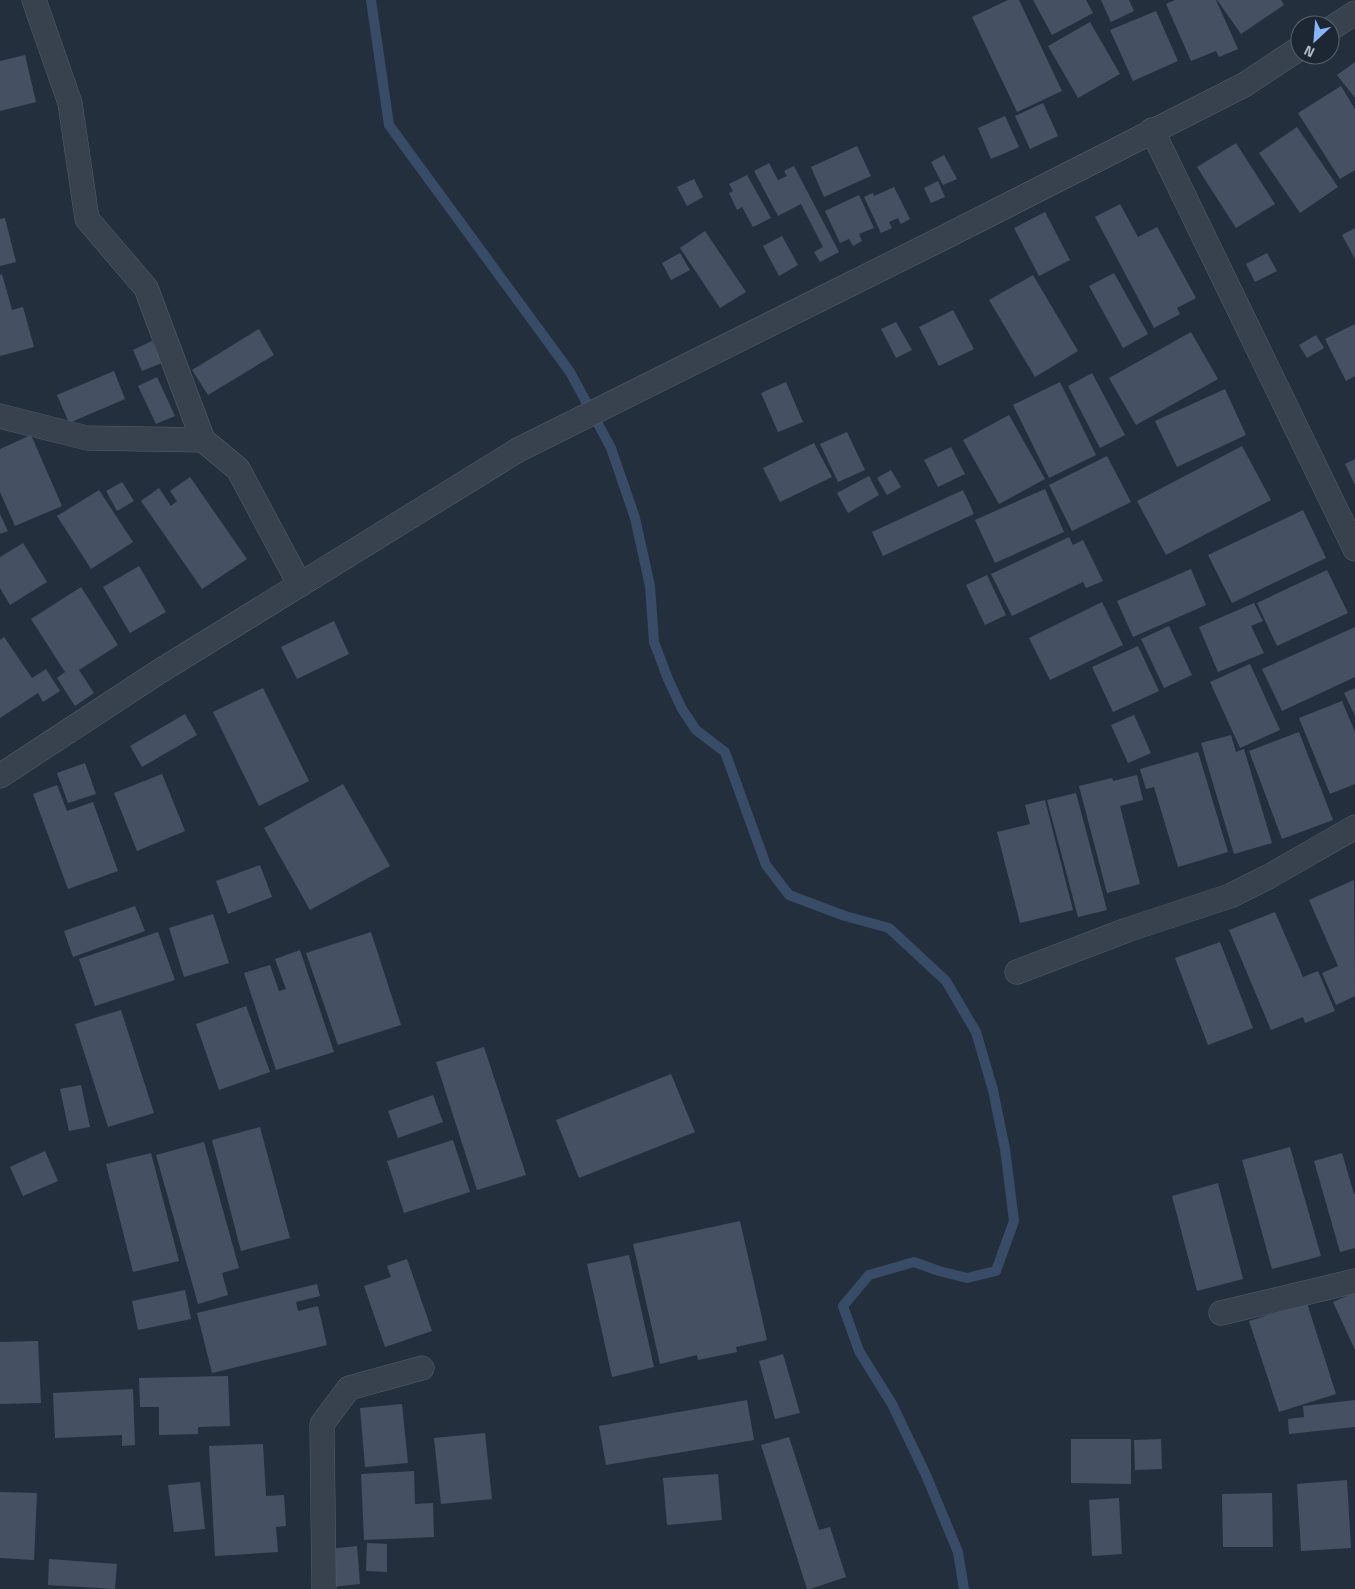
<svg xmlns="http://www.w3.org/2000/svg" width="1355" height="1589" font-family="'Titillium Web',sans-serif">
	<style>
		.lines { fill: none; stroke-linecap: round; stroke-linejoin: round }
		.stream { stroke: #394c67; stroke-width: 10 }
		.building { fill: #455162 }
		.street-casing { stroke: #565f6c; stroke-width: 25 }
		.street { stroke: #38414e; stroke-width: 24 }
	</style>
	<rect width="100%" height="100%" fill="#242f3e"/>
	<g class="lines">
		<path class="stream" d="M371,0L389,125L570,372L611,448L635,518L650,586L654,642L668,679L682,709L696,730L725,752L766,865L789,895L845,916L889,928L946,981L976,1032L993,1090L1005,1149L1014,1221L996,1271L967,1278L939,1271L914,1262L869,1275L843,1306L859,1351L892,1404L926,1475L958,1552L964,1589"/>
	</g>
	<path class="building" d="M1008,0H1019L1062,91L1017,112L972,17Z
		M1033,0H1086L1093,13L1052,35Z
		M1101,0H1129L1134,11L1111,22Z
		M1175,0H1216L1238,49L1219,57L1216,51L1191,61L1166,4Z
		M1217,0H1281L1284,5L1241,34Z
		M1156,11L1178,61L1133,81L1110,30Z
		M1090,22L1120,74L1078,98L1048,46Z
		M25,55L36,102L0,111V61Z
		M1355,62V98L1337,75Z
		M1341,86L1355,109V170L1340,179L1298,113Z
		M1043,103L1058,136L1030,149L1015,116Z
		M1005,116L1019,147L991,159L978,128Z
		M1297,127L1338,187L1300,213L1259,153Z
		M1236,143L1275,204L1236,228L1197,167Z
		M857,146L871,176L824,197L811,167Z
		M944,155L957,179L943,185L931,162Z
		M769,163L778,180L787,176L784,171L794,166L839,252L820,262L814,252L823,247L801,204L778,216L754,171Z
		M747,175L771,218L753,227L742,207L737,210L729,193L733,191L729,184Z
		M694,179L703,197L687,206L677,187Z
		M938,181L945,197L931,203L924,188Z
		M894,187L910,219L901,224L898,218L889,222L892,228L881,233L864,197L873,193L874,196Z
		M859,195L874,228L859,234L862,241L853,246L849,239L840,243L825,211Z
		M1120,204L1138,237L1157,227L1196,298L1177,308L1180,314L1154,328L1095,217Z
		M1045,212L1070,260L1039,276L1014,228Z
		M5,218L16,262L0,266V219Z
		M1355,228V259L1342,235Z
		M705,231L746,292L720,308L680,248Z
		M782,236L798,265L779,276L763,246Z
		M680,253L690,270L671,280L662,263Z
		M1267,253L1277,271L1255,282L1246,264Z
		M1114,273L1148,334L1123,348L1089,286Z
		M2,274L12,310L23,307L34,347L0,356V275Z
		M1033,275L1078,351L1035,377L989,300Z
		M953,310L974,349L939,366L919,327Z
		M896,322L912,350L896,358L881,329Z
		M1355,324V376L1346,381L1325,339Z
		M259,329L274,355L208,395L192,370Z
		M1191,332L1218,379L1136,425L1109,378Z
		M1316,335L1324,348L1307,358L1299,345Z
		M152,341L162,363L142,371L133,350Z
		M114,371L125,399L69,423L57,395Z
		M1092,373L1125,435L1100,448L1068,386Z
		M157,377L175,416L156,424L138,386Z
		M786,382L803,422L778,432L761,393Z
		M1060,382L1096,455L1049,478L1013,405Z
		M1225,389L1246,435L1177,467L1155,421Z
		M1009,415L1045,479L999,504L963,440Z
		M847,432L865,470L838,482L820,444Z
		M31,435L62,506L15,526L0,492V449Z
		M814,443L832,477L780,502L763,468Z
		M1242,446L1271,500L1166,555L1137,501Z
		M951,447L965,474L938,487L924,460Z
		M1107,456L1131,502L1072,531L1049,485Z
		M1355,459V485L1345,464Z
		M891,470L901,487L887,495L877,478Z
		M869,476L879,495L848,513L837,493Z
		M190,477L247,559L202,589L141,501L159,488L171,506L177,501L170,491Z
		M122,482L134,501L117,511L106,491Z
		M1045,489L1064,532L995,563L975,520Z
		M99,490L133,542L91,569L57,516Z
		M963,490L974,514L883,556L872,532Z
		M1303,510L1326,558L1232,603L1208,555Z
		M0,514L8,531L0,534Z
		M1069,537L1073,545L1083,540L1103,581L1086,588L1083,582L1012,616L991,574Z
		M23,543L47,582L10,605L0,588V557Z
		M139,566L166,612L130,633L103,587Z
		M1191,569L1206,605L1133,637L1117,601Z
		M1327,570L1348,613L1277,646L1257,603Z
		M987,575L1006,615L985,625L966,585Z
		M81,587L118,645L79,670L94,693L75,706L57,678L65,672L31,619Z
		M1102,602L1123,645L1050,680L1029,638Z
		M1254,603L1263,621L1251,626L1264,653L1218,672L1199,627Z
		M334,621L349,654L297,679L281,647Z
		M1169,626L1192,675L1164,688L1141,639Z
		M1355,627V677L1282,711L1262,669Z
		M4,637L32,678L46,669L60,691L43,702L38,693L0,718V640Z
		M1138,646L1159,691L1113,712L1092,667Z
		M1250,664L1280,730L1240,748L1210,682Z
		M263,688L309,781L259,806L213,712Z
		M1355,688V716L1344,693Z
		M1342,701L1355,732V784L1330,794L1299,718Z
		M185,714L197,735L142,767L130,746Z
		M1134,715L1151,753L1128,763L1111,725Z
		M1299,732L1333,820L1282,839L1249,751Z
		M1231,735L1236,752L1244,749L1272,843L1234,854L1201,743Z
		M1198,752L1228,852L1178,867L1154,787L1146,789L1140,769Z
		M85,763L96,794L68,803L57,773Z
		M162,774L185,831L137,851L114,793Z
		M1137,775L1143,800L1120,806L1140,884L1107,893L1079,786L1112,778L1113,781Z
		M343,784L390,866L310,910L264,828Z
		M57,785L67,811L93,802L118,871L68,889L33,794Z
		M1076,793L1107,910L1078,917L1047,800Z
		M1045,800L1073,910L1020,923L997,832L1030,824L1025,805Z
		M260,865L272,897L228,914L216,881Z
		M1354,880L1355,996L1336,1005L1322,973L1338,966L1309,900Z
		M135,906L145,931L73,957L64,931Z
		M1275,912L1303,977L1318,971L1335,1011L1305,1023L1303,1017L1271,1030L1229,930Z
		M213,914L229,963L184,977L169,928Z
		M158,932L175,980L95,1006L79,959Z
		M371,932L401,1025L338,1045L306,953Z
		M1220,942L1253,1028L1208,1045L1175,958Z
		M300,950L334,1052L276,1070L244,973L270,965L279,991L286,989L275,959Z
		M246,1006L270,1072L219,1090L196,1024Z
		M121,1010L154,1113L108,1127L75,1024Z
		M484,1047L526,1175L477,1190L436,1062Z
		M671,1074L695,1132L579,1178L556,1120Z
		M81,1085L90,1127L69,1131L60,1089Z
		M433,1095L443,1122L398,1138L388,1111Z
		M260,1127L290,1238L241,1251L212,1140Z
		M453,1140L470,1192L404,1213L387,1161Z
		M204,1142L239,1268L222,1273L228,1295L198,1304L156,1155Z
		M1290,1147L1321,1256L1272,1269L1242,1160Z
		M45,1151L58,1181L23,1196L10,1167Z
		M151,1153L179,1261L133,1272L106,1164Z
		M1342,1153L1354,1194H1355V1248L1340,1252L1314,1161Z
		M1218,1183L1243,1279L1197,1291L1172,1196Z
		M740,1221L767,1340L736,1347L737,1352L698,1360L697,1355L660,1364L633,1244Z
		M629,1255L654,1367L612,1377L587,1264Z
		M407,1259L432,1331L385,1347L364,1286L391,1277L387,1266Z
		M317,1284L320,1296L296,1302L298,1311L318,1306L327,1345L212,1373L197,1313Z
		M185,1290L191,1319L138,1330L132,1301Z
		M1355,1292V1350L1333,1302Z
		M1307,1303L1336,1394L1279,1412L1249,1321Z
		M38,1341L41,1403L0,1404V1342Z
		M783,1354L800,1413L775,1419L759,1361Z
		M228,1376L230,1426L198,1427V1434L159,1435V1407H140L139,1378Z
		M133,1389L135,1445L122,1446V1435L55,1438L53,1393Z
		M747,1400L754,1440L606,1465L599,1426Z
		M1355,1400V1427L1289,1434L1288,1419L1304,1417L1303,1406Z
		M402,1404L408,1463L365,1467L360,1408Z
		M485,1433L492,1499L441,1504L434,1438Z
		M789,1437L819,1530L830,1527L846,1577L810,1589H807L761,1445Z
		M1071,1439H1131V1484L1071,1483Z
		M1161,1439L1162,1469L1135,1470L1134,1440Z
		M263,1444L266,1496L284,1495L286,1526L276,1527L278,1552L215,1556L209,1446Z
		M414,1471L415,1504L433,1503L434,1537L364,1540L361,1474Z
		M718,1474L722,1520L667,1525L663,1478Z
		M1347,1480L1351,1548L1301,1551L1297,1484Z
		M200,1482L205,1529L174,1532L168,1485Z
		M0,1492L37,1493L34,1560L0,1558Z
		M1272,1493L1273,1547H1223L1222,1494Z
		M1119,1498L1122,1554L1092,1556L1089,1500Z
		M367,1543L387,1544V1572L366,1571Z
		M357,1546L360,1584L332,1587L329,1549Z
		M49,1559L117,1564L115,1589L48,1585Z"/>
	<g class="lines">
		<g class="street-casing">
			<path id="street" d="M34,0L70,103L87,219L146,288L203,440
				M1330,29L1355,13
				M1152,130L1355,549
				M0,416L87,438L203,440L238,469L300,585
				M0,776L160,671L518,450L941,239L1244,85L1300,48
				M1017,972L1127,930L1230,896L1268,877L1355,827
				M1221,1313L1355,1281
				M324,1589L322,1424L349,1388L422,1368"/>
		</g>
		<use href="#street" class="street"/>
	</g>
	<g transform="translate(1315 40) rotate(206)"><circle r="24" fill="#1d2633" stroke="#59626f"/>
	<path d="M0-4L9 19L0 12L-9 19Z" fill="#8ab4f8"/>
	<text y="-8" font-size="14" font-weight="bold" text-anchor="middle" fill="#b4bcc9">N</text>
	</g>
</svg>
